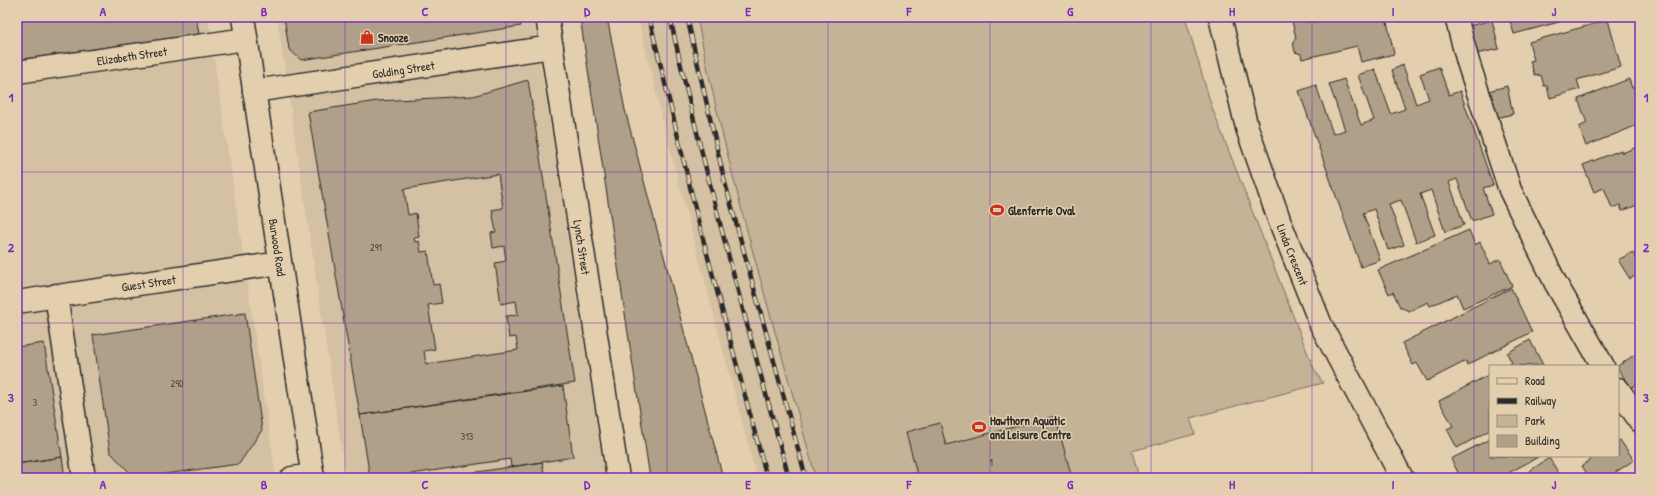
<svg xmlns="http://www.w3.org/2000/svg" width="1657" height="495" font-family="'Patrick Hand',sans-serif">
  <rect width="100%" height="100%" fill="#e3cead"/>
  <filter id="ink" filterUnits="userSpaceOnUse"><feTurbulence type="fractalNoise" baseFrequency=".025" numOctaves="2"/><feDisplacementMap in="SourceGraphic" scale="8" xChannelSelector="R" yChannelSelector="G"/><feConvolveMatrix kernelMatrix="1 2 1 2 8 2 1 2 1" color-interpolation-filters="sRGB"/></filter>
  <g filter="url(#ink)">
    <!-- built -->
    <path fill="#d4c0a2" d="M17,17H208L276,478H17Z
      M277,17H533L605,478H346Z
      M638,17H697L707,67L744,217L816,478H757L666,134Z"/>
    <!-- green -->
    <path fill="#c5b398" stroke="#786f62" d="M697,17H1185L1212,108L1313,367L1323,383L1190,418L1195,434L1132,451L1139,478H816C774,325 727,173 697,17Z"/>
    <!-- building -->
    <path fill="#b0a089" stroke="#2b2b2b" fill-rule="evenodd" d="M17,17H196L199,34L17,60Z
      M284,17H519L521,26L301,60L289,49Z
      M580,17H607L625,110L723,478H650Z
      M1291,17H1386L1394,54L1361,62L1357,46L1302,59L1301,54L1295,52L1293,42L1296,38Z
      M1509,17H1557L1559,22L1514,34Z
      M1492,20L1499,49L1476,54L1469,26Z
      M1608,20L1621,67L1577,80L1580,89L1550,98L1547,86H1544L1541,75L1535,76L1530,61L1534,60L1529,42Z
      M1403,65L1416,104L1429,99L1420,74L1439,67L1449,95L1460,91L1493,185L1483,188L1492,214L1472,221L1457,179L1449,182L1464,225L1445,232L1431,190L1420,194L1435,235L1416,242L1401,200L1389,204L1404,245L1388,250L1374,209L1363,213L1380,260L1361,267L1299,91L1316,85L1333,134L1345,130L1329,84L1344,79L1361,125L1374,120L1358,75L1375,69L1391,114L1405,109L1392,70Z
      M1629,79L1632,88L1640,86V124L1586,146L1579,127L1587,123L1578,99Z
      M528,80L575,383L360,415L308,112L377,101L473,96ZM498,174L503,208L492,210L496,232L491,233L493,248L504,246L506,261L495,263L501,304L516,301L518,315L506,316L509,338L516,337L518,350L426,364L424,351L435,349L428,305L442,303L439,284L433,285L428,251L421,252L419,241L415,242L414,238L419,237L416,213L408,215L404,189Z
      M1507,86L1513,114L1492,119L1485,92Z
      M1640,146V204L1622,211L1620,205L1612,208L1604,188L1594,192L1583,165L1621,150L1622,153Z
      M1469,230L1475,245L1480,242L1490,264L1500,259L1512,286L1463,308L1457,294L1430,306L1428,302L1409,311L1400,307L1393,292L1389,294L1378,270Z
      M1633,252L1640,264V273L1630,279L1618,260Z
      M1511,288L1532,332L1467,365L1466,361L1427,381L1417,363L1413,365L1402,343Z
      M245,313L262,430L239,464L135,478L110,452L93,335Z
      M1530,340L1543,365L1506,366L1512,363L1507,353Z
      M44,343L62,457L17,464V347Z
      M1640,351V381L1631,388L1618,369V366Z
      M1490,374V430L1457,448L1447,429L1453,426L1439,401Z
      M563,386L573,457L511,467L510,459L385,478H370L360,415Z
      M1055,416L1072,478H918L906,432L940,423L946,445Z
      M1490,439V456L1538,457L1499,478H1475L1473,474L1466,478H1461L1451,459Z
      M1620,440L1634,460L1607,478H1590L1582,466L1596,456H1618V441Z
      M62,457L65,478H17V464Z
      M1549,458L1562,478H1519Z
      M542,462L545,478H465V474Z"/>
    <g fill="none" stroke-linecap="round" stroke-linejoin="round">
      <defs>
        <g id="minor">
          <path id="s1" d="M547,17L618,478"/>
          <path id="s2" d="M1220,17L1247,128L1280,222L1321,325L1402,478"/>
          <path d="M1456,17L1468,62L1510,190L1555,282L1603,366"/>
          <path id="s3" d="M17,72L246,39"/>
          <path id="s4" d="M254,91L552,47"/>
          <path d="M56,295L84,478"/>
          <path id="s5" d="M17,302L280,263"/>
          <path d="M1618,389L1640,421"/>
          <path d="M292,478L313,475"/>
        </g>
        <g id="major">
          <path id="s6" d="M243,17L313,478"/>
        </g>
      </defs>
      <!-- minor casing -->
      <use href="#minor" stroke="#2b2b2b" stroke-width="25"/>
      <!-- major casing -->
      <use href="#major" stroke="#2b2b2b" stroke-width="25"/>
      <!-- minor -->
      <use href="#minor" stroke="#e3cead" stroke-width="22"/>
      <!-- major -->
      <use href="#major" stroke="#e3cead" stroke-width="22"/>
      <defs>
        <path id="rail" d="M649,17L698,220L767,478
          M670,17C704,172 747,325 789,478
          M687,17L724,179L806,478"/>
      </defs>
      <!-- rail casing -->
      <use href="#rail" stroke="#2b2b2b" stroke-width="4.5"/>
      <!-- rail -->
      <use href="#rail" stroke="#e3cead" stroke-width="3" stroke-dasharray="9" stroke-linecap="butt"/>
    </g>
  </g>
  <!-- grid -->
  <path fill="none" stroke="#7b2cbf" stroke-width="1" stroke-opacity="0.55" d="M183,17V478M345,17V478M506,17V478M667,17V478M828,17V478M990,17V478M1151,17V478M1312,17V478M1474,17V478M17,172H1640M17,323H1640"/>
  <!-- icons -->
  <defs>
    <symbol id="shop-bare" viewBox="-9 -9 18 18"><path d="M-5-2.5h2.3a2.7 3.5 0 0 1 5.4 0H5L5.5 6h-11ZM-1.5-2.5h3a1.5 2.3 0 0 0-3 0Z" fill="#c8321e" stroke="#e3cead" stroke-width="2.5" paint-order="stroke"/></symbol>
    <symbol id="stadium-bare" viewBox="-9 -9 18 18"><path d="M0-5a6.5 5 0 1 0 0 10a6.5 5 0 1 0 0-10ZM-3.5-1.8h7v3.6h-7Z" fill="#c8321e" stroke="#e3cead" stroke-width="2.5" paint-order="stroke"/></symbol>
  </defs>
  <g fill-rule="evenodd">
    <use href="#shop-bare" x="357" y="27" width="20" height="20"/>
    <use href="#stadium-bare" x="987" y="200" width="20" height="20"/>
    <use href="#stadium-bare" x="969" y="417" width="20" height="20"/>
  </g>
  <g text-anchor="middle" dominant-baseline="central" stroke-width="3" stroke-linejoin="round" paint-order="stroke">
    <!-- number labels -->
    <g font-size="10" fill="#4c4842">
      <text x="376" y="247">291</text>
      <text x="177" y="383">290</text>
      <text x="35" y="402">3</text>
      <text x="467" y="436">313</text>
      <text x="991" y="462">1</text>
    </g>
    <!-- poi labels -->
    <g font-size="12" font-weight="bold" fill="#2b2b2b" stroke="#e3cead" text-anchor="start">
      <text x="378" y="37">Snooze</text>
      <text x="1008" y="210">Glenferrie Oval</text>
      <text x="990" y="420">Hawthorn Aquatic<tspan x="990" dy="14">and Leisure Centre</tspan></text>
    </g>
    <!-- street labels -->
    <g font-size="12" fill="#2b2b2b" stroke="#e3cead">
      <text stroke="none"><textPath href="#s3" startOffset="116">Elizabeth Street</textPath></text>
      <text stroke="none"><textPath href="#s4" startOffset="151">Golding Street</textPath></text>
      <text stroke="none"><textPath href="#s6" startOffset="233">Burwood Road</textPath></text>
      <text stroke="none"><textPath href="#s1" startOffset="233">Lynch Street</textPath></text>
      <text stroke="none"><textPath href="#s2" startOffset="249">Linda Crescent</textPath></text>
      <text stroke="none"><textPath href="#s5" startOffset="133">Guest Street</textPath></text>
    </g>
  </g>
  <!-- margin -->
  <rect width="1657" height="495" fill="none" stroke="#e3cead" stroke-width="44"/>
  <!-- legend -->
  <rect x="1489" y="365" width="130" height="92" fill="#e3cead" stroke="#998d79"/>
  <rect x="1497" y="378" width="20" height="6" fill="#e3cead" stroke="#998d79"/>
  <text x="1525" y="385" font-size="12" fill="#2b2b2b">Road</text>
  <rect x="1497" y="398" width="20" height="6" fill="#2b2b2b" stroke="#998d79"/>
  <text x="1525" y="405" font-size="12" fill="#2b2b2b">Railway</text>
  <rect x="1497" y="415" width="20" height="12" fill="#c5b398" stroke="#998d79"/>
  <text x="1525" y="425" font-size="12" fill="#2b2b2b">Park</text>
  <rect x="1497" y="435" width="20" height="12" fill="#b0a089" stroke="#998d79"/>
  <text x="1525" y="445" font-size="12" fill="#2b2b2b">Building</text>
  <rect x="22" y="22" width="1613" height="451" fill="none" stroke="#7b2cbf" stroke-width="1.5"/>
  <g font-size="13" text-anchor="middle" font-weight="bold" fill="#7b2cbf">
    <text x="103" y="16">A</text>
    <text x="264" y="16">B</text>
    <text x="425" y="16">C</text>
    <text x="587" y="16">D</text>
    <text x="748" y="16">E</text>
    <text x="909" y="16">F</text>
    <text x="1070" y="16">G</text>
    <text x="1232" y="16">H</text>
    <text x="1393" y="16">I</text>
    <text x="1554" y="16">J</text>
    <text x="11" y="102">1</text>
    <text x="1646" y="102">1</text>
    <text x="11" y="252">2</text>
    <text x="1646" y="252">2</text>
    <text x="11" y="402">3</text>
    <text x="1646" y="402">3</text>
    <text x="103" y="489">A</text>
    <text x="264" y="489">B</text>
    <text x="425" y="489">C</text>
    <text x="587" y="489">D</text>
    <text x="748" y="489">E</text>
    <text x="909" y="489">F</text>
    <text x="1070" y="489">G</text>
    <text x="1232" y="489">H</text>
    <text x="1393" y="489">I</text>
    <text x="1554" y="489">J</text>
  </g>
</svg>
